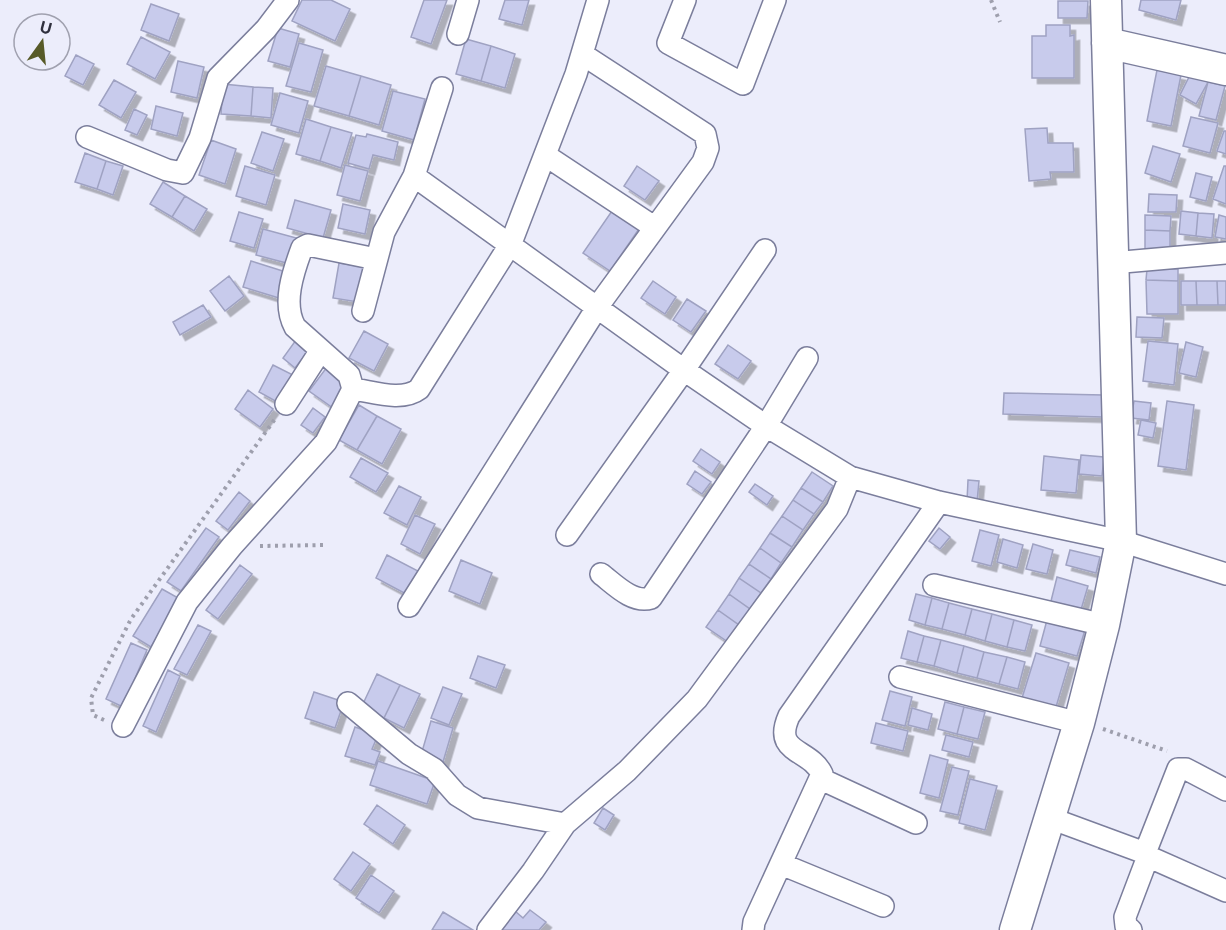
<svg xmlns="http://www.w3.org/2000/svg" width="1226" height="930" font-family="Inter,sans-serif">
  <defs>
    <filter id="shadow"><feDropShadow dx="5.5" dy="5.5" stdDeviation="0" flood-color="#0004"/></filter>
  </defs>
  <rect width="100%" height="100%" fill="#ecedfb"/>
  <!-- building -->
  <path fill="#c8cbec" stroke="#9fa2c2" stroke-width="1.5" filter="url(#shadow)" d="M302,0H331L350,9L335,41L292,21Z
    M424,0H447L431,44L411,37Z
    M505,0H529L522,25L499,19Z
    M1141,0H1181L1176,20L1139,10Z
    M1058,1H1088L1087,18H1058Z
    M151,4L179,14L169,41L141,30Z
    M1046,25H1070V36L1074,35V78H1032V36H1046Z
    M278,28L299,34L290,67L268,61Z
    M141,37L170,52L155,79L127,64Z
    M466,39L491,46L481,81L456,74Z
    M299,43L323,50L311,92L286,86Z
    M491,46L515,54L505,88L481,81Z
    M76,55L94,64L83,85L65,76Z
    M178,61L204,67L197,98L171,92Z
    M326,66L361,76L349,116L314,106Z
    M1157,70L1181,75L1171,126L1147,121Z
    M1191,73L1208,82L1196,104L1180,95Z
    M361,76L391,85L379,125L349,116Z
    M114,80L136,92L121,118L99,105Z
    M1208,82L1225,86L1216,120L1199,116Z
    M223,84L253,87L251,116L221,114Z
    M253,87L273,88L271,118L251,116Z
    M393,91L425,99L414,140L382,131Z
    M280,93L308,101L299,133L271,125Z
    M156,106L183,113L177,136L151,129Z
    M134,109L147,115L137,135L125,130Z
    M1191,117L1218,123L1210,153L1183,146Z
    M306,119L331,127L320,161L296,154Z
    M331,127L352,133L341,168L320,161Z
    M1047,128L1048,143H1073L1074,172H1050L1051,179L1029,181L1025,129Z
    M1224,131H1226V154L1217,151Z
    M262,132L284,139L273,171L251,163Z
    M367,134L398,142L394,160L373,155L369,169L348,163L356,135L366,137Z
    M211,140L236,149L225,184L199,175Z
    M1153,146L1180,154L1171,182L1145,173Z
    M85,153L106,161L97,189L75,182Z
    M106,161L123,166L113,195L97,189Z
    M345,165L368,171L360,201L337,195Z
    M245,166L275,175L266,205L236,196Z
    M637,166L659,181L645,200L624,186Z
    M1224,166H1226V204L1213,199Z
    M1196,173L1212,177L1206,201L1190,197Z
    M163,182L185,196L172,217L150,204Z
    M1149,194L1177,195L1176,212H1148Z
    M185,196L207,209L194,231L172,217Z
    M295,200L331,210L323,238L287,228Z
    M343,204L370,210L365,234L338,228Z
    M614,208L641,226L610,271L583,253Z
    M1181,211L1198,213L1196,236L1179,234Z
    M239,212L263,219L254,248L230,241Z
    M1198,213L1214,214L1212,238L1196,236Z
    M1145,215L1171,216L1170,231L1145,230Z
    M1219,215L1226,217V239L1215,237Z
    M263,229L300,239L294,265L256,255Z
    M1145,230L1170,231V249H1145Z
    M251,261L286,272L279,298L243,287Z
    M339,263L364,267L358,302L333,298Z
    M1147,269H1178V281L1146,280Z
    M229,276L244,296L225,311L210,291Z
    M1146,280L1178,281V314H1147Z
    M653,281L676,297L665,314L641,298Z
    M1181,281H1196L1197,305H1181Z
    M1196,281H1217L1218,305H1197Z
    M1217,281H1226V305H1218Z
    M687,299L706,311L691,332L673,320Z
    M203,305L211,317L180,335L173,322Z
    M1137,317L1164,318L1162,338L1136,337Z
    M364,331L388,344L374,371L349,358Z
    M296,340L309,350L295,368L283,358Z
    M1148,341L1178,344L1174,385L1143,381Z
    M1186,342L1203,347L1196,377L1179,373Z
    M728,345L751,361L738,379L715,364Z
    M273,365L293,375L279,403L259,392Z
    M327,367L350,384L333,408L309,391Z
    M248,390L273,409L260,427L235,409Z
    M1004,393L1103,395L1102,417L1003,414Z
    M1134,401L1151,403L1149,420L1131,418Z
    M1167,401L1194,405L1186,470L1158,466Z
    M359,405L377,416L357,450L339,440Z
    M313,408L325,417L313,433L301,425Z
    M377,416L401,429L382,464L357,450Z
    M1141,420L1156,423L1153,438L1138,435Z
    M701,449L720,462L712,474L693,461Z
    M1081,455L1104,457L1102,476L1079,474Z
    M1044,456L1079,460L1076,493L1041,490Z
    M361,458L388,473L376,492L350,477Z
    M695,471L711,482L702,494L687,484Z
    M812,472L833,486L823,502L801,488Z
    M968,480L979,481L977,502L967,501Z
    M755,484L773,496L767,505L749,492Z
    M399,486L421,497L407,525L384,513Z
    M801,488L823,502L814,514L793,500Z
    M239,492L250,501L228,530L216,521Z
    M793,500L814,514L803,530L782,516Z
    M415,515L435,524L420,554L401,544Z
    M782,516L803,530L792,547L770,533Z
    M206,528L219,537L181,591L167,582Z
    M939,528L950,537L940,549L929,541Z
    M980,530L999,535L991,566L972,561Z
    M770,533L792,547L781,563L760,548Z
    M1003,539L1023,545L1017,568L997,562Z
    M1033,544L1053,550L1047,574L1026,569Z
    M760,548L781,563L771,579L749,564Z
    M1070,550L1100,557L1096,573L1066,565Z
    M387,555L418,571L406,594L376,578Z
    M461,560L492,573L480,604L449,591Z
    M749,564L771,579L761,593L739,578Z
    M240,565L252,574L218,619L206,610Z
    M1057,577L1088,586L1080,613L1050,605Z
    M739,578L761,593L750,609L729,594Z
    M162,589L180,599L151,647L133,636Z
    M729,594L750,609L739,625L718,610Z
    M916,594L932,598L925,625L909,620Z
    M932,598L949,603L942,629L925,625Z
    M949,603L972,609L965,635L942,629Z
    M972,609L992,614L985,641L965,635Z
    M718,610L739,625L728,642L706,627Z
    M992,614L1014,620L1007,647L985,641Z
    M1014,620L1032,625L1025,651L1007,647Z
    M1047,620L1085,630L1077,656L1040,646Z
    M198,625L211,631L187,675L174,669Z
    M908,631L924,636L917,662L901,658Z
    M924,636L941,640L934,666L917,662Z
    M941,640L964,646L957,673L934,666Z
    M131,643L147,650L123,707L106,699Z
    M964,646L984,652L977,678L957,673Z
    M984,652L1007,657L999,684L977,678Z
    M1036,653L1069,663L1056,707L1022,698Z
    M478,656L505,665L496,688L470,678Z
    M1007,657L1025,662L1018,689L999,684Z
    M168,670L180,676L156,732L143,726Z
    M377,674L400,685L384,718L361,708Z
    M400,685L420,694L404,728L384,718Z
    M443,687L462,694L449,725L431,718Z
    M890,691L912,697L905,726L882,720Z
    M314,692L344,702L335,728L305,718Z
    M945,702L964,707L957,734L938,729Z
    M964,707L985,712L978,739L957,734Z
    M912,708L932,714L928,730L908,725Z
    M431,721L453,728L443,762L421,755Z
    M876,723L908,731L903,751L871,743Z
    M355,727L378,735L372,749L380,752L375,765L345,756Z
    M946,735L973,742L969,757L942,750Z
    M930,755L948,760L939,798L920,793Z
    M378,761L435,781L427,804L370,785Z
    M952,767L969,771L958,815L940,811Z
    M970,779L997,786L985,830L959,823Z
    M377,805L405,825L393,844L364,824Z
    M603,808L614,815L605,830L594,823Z
    M353,852L370,864L351,891L334,879Z
    M371,875L394,891L379,913L356,898Z
    M530,910L546,922L539,930H499L515,911L523,918Z
    M443,912L473,930H432Z"/>
  <g fill="none" stroke-linecap="round" stroke-linejoin="round">
    <defs>
      <path id="street" d="M685,0L668,43L743,84L775,0
        M458,34L468,0
        M87,137L167,170L183,173L200,138L218,78L266,29L288,0
        M545,155L654,227
        M414,176L684,370L766,426L850,477L939,502L1121,541L1226,574
        M1112,263L1226,253
        M363,311L384,232L414,176L442,88
        M353,389C374,392 402,402 419,389L511,243L576,74L598,0
        M286,404L321,350
        M567,535L684,370L765,250
        M601,574C614,584 633,604 651,598L766,426L807,358
        M934,585L1104,625
        M409,606L598,306L703,162L708,148L705,134L582,54
        M900,677L1079,723
        M348,703L409,754L434,769L457,795L478,808L565,824
        M123,726L187,602L232,546L326,442L353,389L349,375L295,327C282,304 293,272 302,248L308,245L376,259
        M821,779L916,823
        M1050,818L1145,853L1147,859L1125,917L1126,926L1131,930
        M1145,853L1178,769H1186L1226,790
        M1147,856L1226,891
        M781,864L883,906
        M488,930L533,871L565,824L627,771L697,699L837,509L850,477
        M753,930L754,922L822,774C810,748 772,754 789,716L939,502"/>
      <path id="secondary" d="M1107,43L1226,70
        M1015,930L1079,723L1104,625L1121,541L1106,0"/>
    </defs>
    <!-- street casing -->
    <use href="#street" stroke="#7b7e9c" stroke-width="24"/>
    <!-- secondary casing -->
    <use href="#secondary" stroke="#7b7e9c" stroke-width="33"/>
    <!-- path -->
    <path stroke="#9e9fad" stroke-width="4" stroke-dasharray="3 4.5" stroke-linecap="butt" d="M991,0L1000,22
      M260,546L326,545
      M104,720L93,715L91,698L131,619L275,419
      M1103,729L1167,751"/>
    <!-- street -->
    <use href="#street" stroke="#fff" stroke-width="21"/>
    <!-- secondary -->
    <use href="#secondary" stroke="#fff" stroke-width="30"/>
  </g>
  <!-- north arrow -->
  <g transform="translate(42 42) rotate(15)"><circle r="28" fill="#ecedfb" stroke="#a0a1af" stroke-width="1.5"/>
  <path d="M0-4.5L10 22L0 15L-10 22Z" fill="#575a28"/>
  <text y="-9" font-size="16" font-weight="bold" text-anchor="middle" fill="#2f303d">U</text>
  </g>
</svg>
